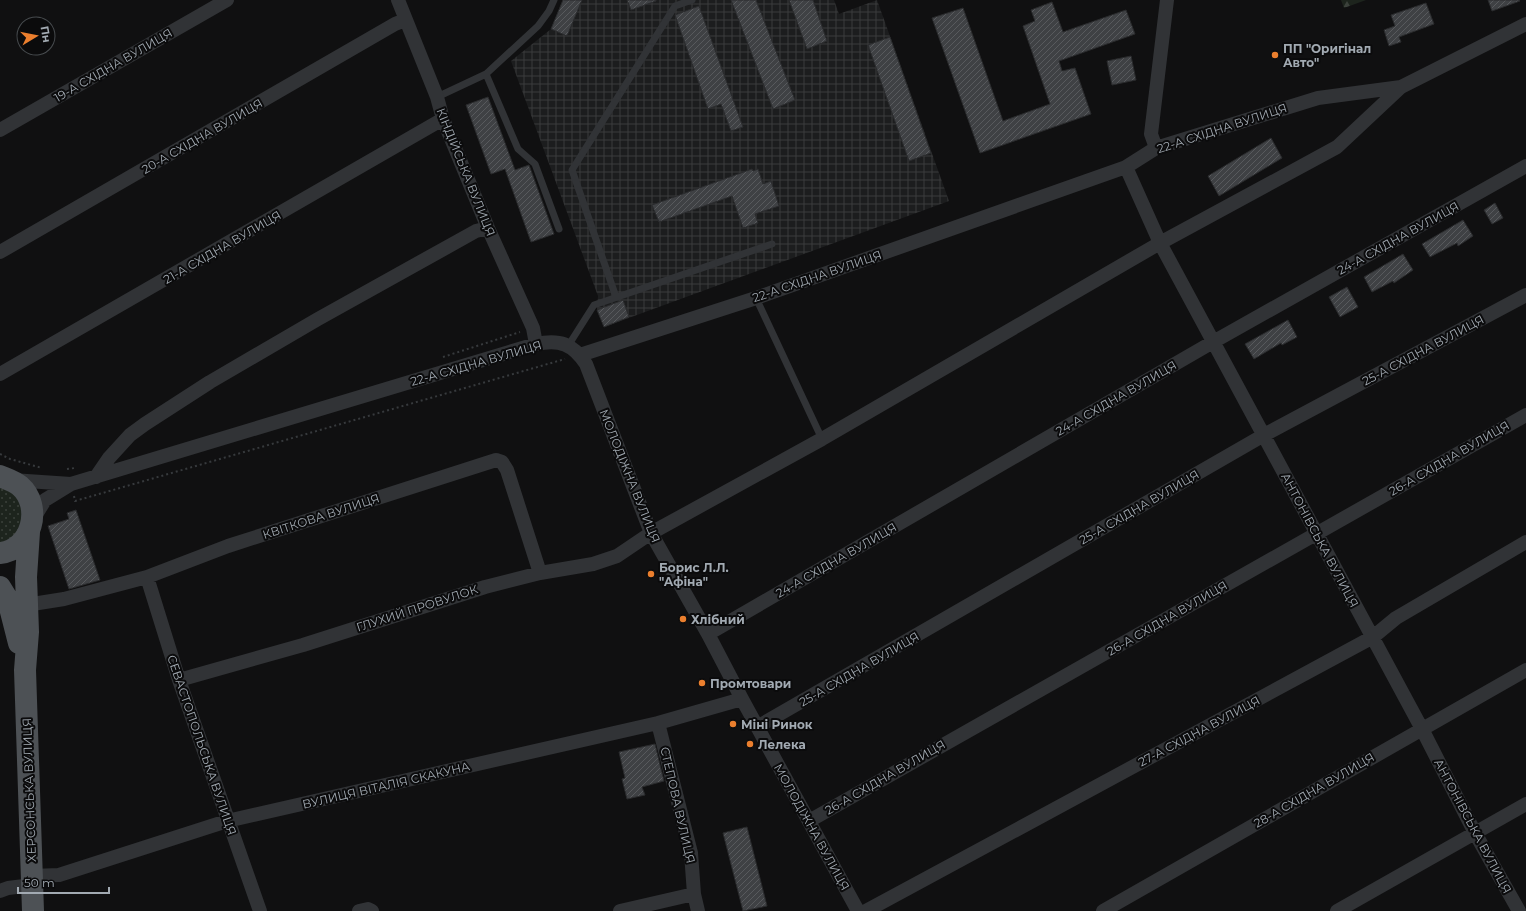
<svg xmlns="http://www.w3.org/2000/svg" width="1526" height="911" font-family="Montserrat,sans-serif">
  <defs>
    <pattern id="industrial-grid" width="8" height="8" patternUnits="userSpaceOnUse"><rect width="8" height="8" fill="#1c1d1e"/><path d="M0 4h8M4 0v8" fill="none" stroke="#3a3b3c"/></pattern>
    <pattern id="grass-dots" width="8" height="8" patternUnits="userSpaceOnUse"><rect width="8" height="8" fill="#1d241d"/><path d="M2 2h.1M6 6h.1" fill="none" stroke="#3b413b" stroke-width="1.8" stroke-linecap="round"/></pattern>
    <pattern id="forest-firs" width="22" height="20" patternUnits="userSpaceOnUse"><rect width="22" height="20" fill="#1d241d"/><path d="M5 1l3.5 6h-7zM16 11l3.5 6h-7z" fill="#3b413b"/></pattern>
    <pattern id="building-hatch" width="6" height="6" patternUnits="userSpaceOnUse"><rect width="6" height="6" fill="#3f4144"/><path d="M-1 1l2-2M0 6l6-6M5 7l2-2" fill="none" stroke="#585a5d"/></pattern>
  </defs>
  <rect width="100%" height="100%" fill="#101011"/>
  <!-- industrial -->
  <path fill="url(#industrial-grid)" d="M563,0H834L839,14L877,0L949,201L604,327L597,310L598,296L511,61L551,29Z"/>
  <!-- grass -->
  <path fill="url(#grass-dots)" d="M0,482L25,504L19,534L0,545Z"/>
  <!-- forest -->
  <path fill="url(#forest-firs)" d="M1341,0H1366L1344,8Z"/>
  <!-- building -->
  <path fill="url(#building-hatch)" stroke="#2a2b2d" d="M563,0H582L567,36L551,29Z
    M627,0H656V1L631,10Z
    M731,0H756L795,100L773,109Z
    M789,0H813L827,41L807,49Z
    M1488,0H1519L1520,1L1492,11Z
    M1052,2L1063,32L1126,10L1135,34L1059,61L1062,71L1075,68L1091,114L980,153L932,18L963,8L1003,121L1050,104L1023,26L1035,21L1031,10Z
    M1426,3L1434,24L1399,37L1401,42L1389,46L1384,30L1395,26L1391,15Z
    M699,6L743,127L731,131L721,104L708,109L675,15Z
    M890,37L931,153L909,161L868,45Z
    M1131,56L1136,80L1112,85L1107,61Z
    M488,97L515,170L529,165L554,234L531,242L505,169L491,174L466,105Z
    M1271,138L1282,158L1219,196L1208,176Z
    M752,169L753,171L758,169L763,184L771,181L779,206L755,214L758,223L743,228L732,196L659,222L652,205Z
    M1495,203L1503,218L1492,224L1484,210Z
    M1463,220L1473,236L1458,246L1457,243L1430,257L1422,244Z
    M1403,254L1413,270L1394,283L1393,281L1372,292L1364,277Z
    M1347,287L1358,307L1340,317L1329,297Z
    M623,300L629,317L604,327L597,310Z
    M1288,320L1297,337L1282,345L1281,343L1254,359L1245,344Z
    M76,510L100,580L69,589L48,526L69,519L67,513Z
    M655,744L664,781L642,787L645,795L627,799L622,779L625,778L619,752Z
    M747,827L767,906L743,911L723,833Z"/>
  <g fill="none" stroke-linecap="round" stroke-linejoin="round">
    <!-- path -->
    <path stroke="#373a3d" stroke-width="2" stroke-dasharray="2 3" stroke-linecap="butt" d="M443,357L520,332
      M0,454L10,459L42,468
      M67,469L75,468
      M74,496L75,501L565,359"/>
    <!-- service -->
    <path stroke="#313336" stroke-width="7" d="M486,74L518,149L535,164L559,229
      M437,97L486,74L538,26L549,11L554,0
      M616,297L572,170L675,6L692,0
      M756,298L822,439
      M568,346L594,305L772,244"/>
    <!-- minor -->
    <path stroke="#313336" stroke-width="14" d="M398,0L437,97L443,119L488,228L533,328L536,344
      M0,130L227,0
      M1156,148L1151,134L1167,0
      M1126,167L1160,243L1422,729L1475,833L1519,911
      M0,252L395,24L405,20
      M580,355L756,298L1126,167L1156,148L1318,98L1401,87L1526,24
      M0,374L443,119
      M96,477L109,458L130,435L145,424L210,382L318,319L476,231L488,228
      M12,480L71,484
      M32,521L45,500L71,484L536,344C560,339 573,344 586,364L651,533L708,634L742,699L858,911
      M147,577L179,680L260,911
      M26,605L64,599L147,577L228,546L496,460L502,462L507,470L540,573
      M708,634L1213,342L1526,166
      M179,680L303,645L485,587L540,573L593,564L617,556L651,533L822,439L1160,243L1337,147L1401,87
      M658,723L691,853L694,894L698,911
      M757,727L1264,435L1526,295
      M809,821L1526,415
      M32,876L59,875L227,821L658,723L742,699
      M0,891L8,888L32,885
      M359,911L368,909L372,911
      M620,911L694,894
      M866,911L1373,637L1396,618L1526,542
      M1103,911L1526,670
      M1337,911L1526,804"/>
    <!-- primary -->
    <path stroke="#4d5155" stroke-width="22" d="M0,476C7,479 14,481 20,486C43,506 32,550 0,553
      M29,532L26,577L28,632L25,670L33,911
      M0,587L8,600L19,643"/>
  </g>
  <!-- markers -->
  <g fill="#eb7f2e" stroke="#0b0b0c" stroke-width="1.5">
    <circle cx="1275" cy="55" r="4"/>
    <circle cx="651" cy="574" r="4"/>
    <circle cx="683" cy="619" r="4"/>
    <circle cx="702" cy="683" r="4"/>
    <circle cx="733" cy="724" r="4"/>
    <circle cx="750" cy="744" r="4"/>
  </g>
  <g text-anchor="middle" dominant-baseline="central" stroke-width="4" stroke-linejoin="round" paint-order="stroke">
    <!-- poi labels -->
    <g font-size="12" font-weight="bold" fill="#a2aab2" stroke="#0b0b0c" text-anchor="start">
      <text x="1283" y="48">ПП "Оригінал<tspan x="1283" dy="14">Авто"</tspan></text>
      <text x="659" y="567">Борис Л.Л.<tspan x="659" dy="14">"Афіна"</tspan></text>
      <text x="691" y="619">Хлібний</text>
      <text x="710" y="683">Промтовари</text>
      <text x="741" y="724">Міні Ринок</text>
      <text x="758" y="744">Лелека</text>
    </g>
    <!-- street labels -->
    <g font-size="12" fill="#a2aab2" stroke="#0b0b0c">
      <text transform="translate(113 65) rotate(-30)">19-А СХІДНА ВУЛИЦЯ</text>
      <text transform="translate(1222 128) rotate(-18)">22-А СХІДНА ВУЛИЦЯ</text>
      <text transform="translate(202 136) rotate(-30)">20-А СХІДНА ВУЛИЦЯ</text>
      <text transform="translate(466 172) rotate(68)">КІНДІЙСЬКА ВУЛИЦЯ</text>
      <text transform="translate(1398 238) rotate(-29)">24-А СХІДНА ВУЛИЦЯ</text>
      <text transform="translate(222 247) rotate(-30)">21-А СХІДНА ВУЛИЦЯ</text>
      <text transform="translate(817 276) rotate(-19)">22-А СХІДНА ВУЛИЦЯ</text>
      <text transform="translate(1423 350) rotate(-28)">25-А СХІДНА ВУЛИЦЯ</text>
      <text transform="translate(476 363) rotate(-16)">22-А СХІДНА ВУЛИЦЯ</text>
      <text transform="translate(1116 398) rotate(-30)">24-А СХІДНА ВУЛИЦЯ</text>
      <text transform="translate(1449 458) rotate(-30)">26-А СХІДНА ВУЛИЦЯ</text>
      <text transform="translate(630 476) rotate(68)">МОЛОДІЖНА ВУЛИЦЯ</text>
      <text transform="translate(1139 507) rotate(-30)">25-А СХІДНА ВУЛИЦЯ</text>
      <text transform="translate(321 516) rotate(-18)">КВІТКОВА ВУЛИЦЯ</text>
      <text transform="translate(1320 540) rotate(62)">АНТОНІВСЬКА ВУЛИЦЯ</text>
      <text transform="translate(836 560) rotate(-30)">24-А СХІДНА ВУЛИЦЯ</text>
      <text transform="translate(417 608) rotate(-18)">ГЛУХИЙ ПРОВУЛОК</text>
      <text transform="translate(1167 618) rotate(-30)">26-А СХІДНА ВУЛИЦЯ</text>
      <text transform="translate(859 669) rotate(-30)">25-А СХІДНА ВУЛИЦЯ</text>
      <text transform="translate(1199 731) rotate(-28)">27-А СХІДНА ВУЛИЦЯ</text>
      <text transform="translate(202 745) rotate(71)">СЕВАСТОПОЛЬСЬКА ВУЛИЦЯ</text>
      <text transform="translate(885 777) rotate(-30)">26-А СХІДНА ВУЛИЦЯ</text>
      <text transform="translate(386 785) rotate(-13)">ВУЛИЦЯ ВІТАЛІЯ СКАКУНА</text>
      <text transform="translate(29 790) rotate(-92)">ХЕРСОНСЬКА ВУЛИЦЯ</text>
      <text transform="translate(1314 790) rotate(-30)">28-А СХІДНА ВУЛИЦЯ</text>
      <text transform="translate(678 805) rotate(77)">СТЕПОВА ВУЛИЦЯ</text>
      <text transform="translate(1473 826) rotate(62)">АНТОНІВСЬКА ВУЛИЦЯ</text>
      <text transform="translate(812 827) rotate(61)">МОЛОДІЖНА ВУЛИЦЯ</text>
    </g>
  </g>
  <!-- north arrow -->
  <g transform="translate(36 36) rotate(80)"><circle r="19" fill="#0b0b0c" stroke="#474b4e"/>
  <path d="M0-3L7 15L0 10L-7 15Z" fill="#eb7f2e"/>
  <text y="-6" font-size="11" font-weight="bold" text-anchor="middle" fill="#a2aab2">Пн</text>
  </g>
  <!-- scale -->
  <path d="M18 887v6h91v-6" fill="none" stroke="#a2aab2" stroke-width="2"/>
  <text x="24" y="887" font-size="12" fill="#a2aab2" stroke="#0b0b0c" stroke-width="3" paint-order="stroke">50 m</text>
</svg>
